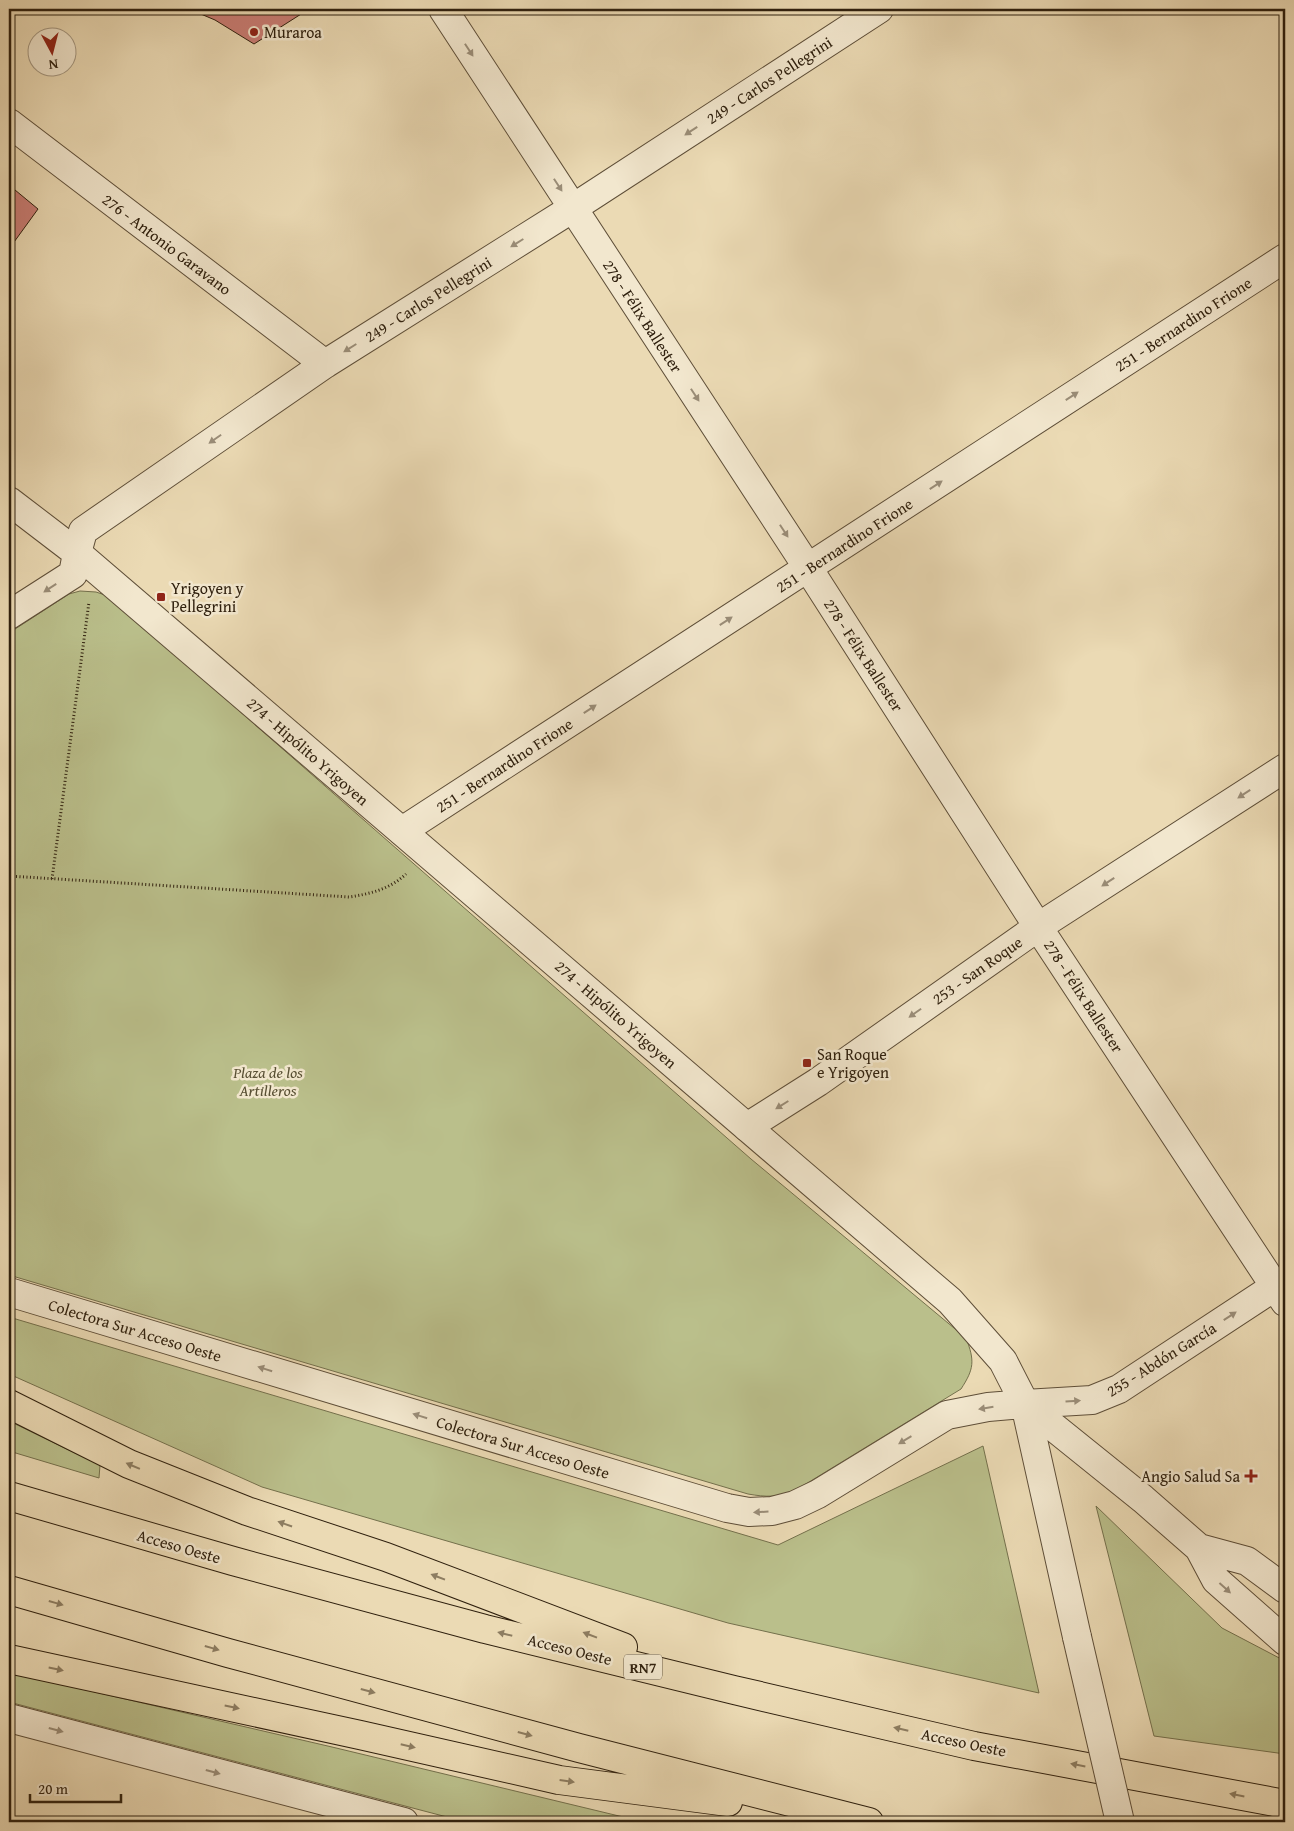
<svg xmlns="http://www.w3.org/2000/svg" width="1294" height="1831" font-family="'Gentium Book Plus',serif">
  <rect width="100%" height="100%" fill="#ebdab4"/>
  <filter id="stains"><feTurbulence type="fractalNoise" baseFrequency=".004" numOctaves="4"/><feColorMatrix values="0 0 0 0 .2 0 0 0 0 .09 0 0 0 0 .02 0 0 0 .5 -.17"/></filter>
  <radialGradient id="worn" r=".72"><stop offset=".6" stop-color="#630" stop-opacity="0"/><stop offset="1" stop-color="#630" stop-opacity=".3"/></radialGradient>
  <!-- green -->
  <path fill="#babf8b" stroke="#74704c" d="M80,591L96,592L108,596L751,1159L966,1338C975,1361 974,1369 961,1389L796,1490C779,1498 765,1497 748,1494L9,1275V633L69,594Z
    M9,1317L778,1545L983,1446L1039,1693L728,1623L262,1487L9,1374Z
    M9,1421L100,1465L99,1478L9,1451Z
    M1096,1506L1222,1628L1285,1661V1754L1154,1736Z
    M9,1672L332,1747L644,1822H466L9,1702Z"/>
  <!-- building -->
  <path fill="#ca7d75" stroke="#2f200e" d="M189,9H309L254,44L215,20Z
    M9,185L38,209L9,249Z"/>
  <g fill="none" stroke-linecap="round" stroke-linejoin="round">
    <defs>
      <path id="minor" d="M443,9L808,568L1038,927L1285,1302
        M9,123L325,364
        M77,553L83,531L325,364L573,208L879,9
        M402,831L1285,258
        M747,1127L818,1082L1038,927L1285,768
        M1025,1404L1092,1400L1119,1389L1285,1280"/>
      <path id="tertiary" d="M9,501L77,553L950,1301L1003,1361L1025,1404L1143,1499L1199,1548L1216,1580L1285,1641
        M9,615L73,574L77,553
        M9,1292L727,1508L749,1512L772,1511L795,1505L818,1494L947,1415L988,1407L1025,1404
        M1025,1404L1077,1637
        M1199,1548L1247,1561L1285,1589
        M9,1718L404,1822"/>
      <path id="motorway" d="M9,1404L129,1464L247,1511L386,1557L623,1647
        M9,1496L233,1561L485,1629L734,1690L974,1746L1285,1804
        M9,1590L228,1653L579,1748L869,1822
        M9,1659L360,1735L559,1780L728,1802"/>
    </defs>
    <!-- minor casing -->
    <use href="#minor" stroke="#5e4e38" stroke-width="30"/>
    <!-- tertiary casing -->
    <use href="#tertiary" stroke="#5e4e38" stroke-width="30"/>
    <!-- motorway casing -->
    <use href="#motorway" stroke="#2f200e" stroke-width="30"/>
    <!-- path -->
    <path stroke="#2f200e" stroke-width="3" stroke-dasharray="1 2.5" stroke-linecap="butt" d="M9,876L349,897C370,894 390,889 406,874
      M52,879L89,602"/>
    <!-- minor -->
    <use href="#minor" stroke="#f2e7ce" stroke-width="28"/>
    <!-- tertiary -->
    <use href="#tertiary" stroke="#f2e7ce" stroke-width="28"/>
    <!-- motorway -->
    <use href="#motorway" stroke="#ebdab4" stroke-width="28"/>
    <defs>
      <path id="tertiary-bridge" d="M1077,1637L1120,1822"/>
    </defs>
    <!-- tertiary-bridge casing -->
    <use href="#tertiary-bridge" stroke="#5e4e38" stroke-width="30" stroke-linecap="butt"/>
    <!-- tertiary-bridge -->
    <use href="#tertiary-bridge" stroke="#f2e7ce" stroke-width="28"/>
  </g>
  <!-- one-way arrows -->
  <defs><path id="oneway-solid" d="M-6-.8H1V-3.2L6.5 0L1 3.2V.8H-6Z" transform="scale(1.25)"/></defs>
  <g fill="#9a8d78">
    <use href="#oneway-solid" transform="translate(469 50) rotate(57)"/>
    <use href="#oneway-solid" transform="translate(691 131) rotate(147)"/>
    <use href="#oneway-solid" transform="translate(558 185) rotate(57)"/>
    <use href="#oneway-solid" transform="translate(517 243) rotate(148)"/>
    <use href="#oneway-solid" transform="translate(350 348) rotate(148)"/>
    <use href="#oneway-solid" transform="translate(695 395) rotate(57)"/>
    <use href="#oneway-solid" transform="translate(1072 396) rotate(-33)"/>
    <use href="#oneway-solid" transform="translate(215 439) rotate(145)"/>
    <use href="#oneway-solid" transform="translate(936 485) rotate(-33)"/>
    <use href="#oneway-solid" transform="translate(784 531) rotate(57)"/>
    <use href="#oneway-solid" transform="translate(50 588) rotate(147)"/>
    <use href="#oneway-solid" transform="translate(726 621) rotate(-33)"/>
    <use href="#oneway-solid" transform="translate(590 709) rotate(-33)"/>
    <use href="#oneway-solid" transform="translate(1244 794) rotate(147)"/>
    <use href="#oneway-solid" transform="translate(1108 882) rotate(147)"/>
    <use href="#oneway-solid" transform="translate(915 1013) rotate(145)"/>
    <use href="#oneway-solid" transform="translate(782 1105) rotate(148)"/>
    <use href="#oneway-solid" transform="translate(1230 1316) rotate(-33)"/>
    <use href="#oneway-solid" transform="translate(265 1369) rotate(-163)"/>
    <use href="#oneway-solid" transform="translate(1073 1401) rotate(-4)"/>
    <use href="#oneway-solid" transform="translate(986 1408) rotate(171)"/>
    <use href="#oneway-solid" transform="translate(420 1416) rotate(-163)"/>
    <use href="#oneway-solid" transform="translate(905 1440) rotate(149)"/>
    <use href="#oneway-solid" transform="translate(761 1512) rotate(177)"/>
    <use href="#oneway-solid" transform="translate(1225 1588) rotate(42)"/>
    <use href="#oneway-solid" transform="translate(56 1730) rotate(15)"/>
    <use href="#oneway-solid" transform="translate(213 1772) rotate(15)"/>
  </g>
  <g fill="#8d7d61">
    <use href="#oneway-solid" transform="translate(133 1466) rotate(-157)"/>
    <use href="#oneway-solid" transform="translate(285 1524) rotate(-161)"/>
    <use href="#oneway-solid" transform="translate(438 1577) rotate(-159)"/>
    <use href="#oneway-solid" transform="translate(56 1603) rotate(16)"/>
    <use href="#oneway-solid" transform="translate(505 1634) rotate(-166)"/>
    <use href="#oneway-solid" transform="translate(590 1635) rotate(-159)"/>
    <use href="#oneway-solid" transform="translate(212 1648) rotate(16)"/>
    <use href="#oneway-solid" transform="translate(56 1669) rotate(12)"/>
    <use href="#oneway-solid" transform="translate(368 1691) rotate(15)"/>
    <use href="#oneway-solid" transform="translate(232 1707) rotate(12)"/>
    <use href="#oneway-solid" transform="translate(901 1729) rotate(-167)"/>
    <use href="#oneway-solid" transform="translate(525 1734) rotate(15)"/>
    <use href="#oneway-solid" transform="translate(408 1746) rotate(13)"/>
    <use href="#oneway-solid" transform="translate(1078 1765) rotate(-169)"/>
    <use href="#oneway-solid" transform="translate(567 1781) rotate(8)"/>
    <use href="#oneway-solid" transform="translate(1237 1795) rotate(-169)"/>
  </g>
  <!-- markers -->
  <g fill="#8f2418" stroke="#f2e7ce" stroke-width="2">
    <circle cx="254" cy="32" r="5"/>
    <rect x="156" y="592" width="10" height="10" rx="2.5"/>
    <rect x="802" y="1058" width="10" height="10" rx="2.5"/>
    <path d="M1248.5 1468.5h5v5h5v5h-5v5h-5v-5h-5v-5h5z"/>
  </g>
  <g text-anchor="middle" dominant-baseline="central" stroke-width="5" stroke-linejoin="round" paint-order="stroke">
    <!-- shield labels -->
    <rect fill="#f2e7ce" stroke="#6a5c48" stroke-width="1" x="624" y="1654.5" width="38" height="25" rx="4"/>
    <g font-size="15" font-weight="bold" fill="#2f200e">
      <text x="643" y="1667">RN7</text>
    </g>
    <!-- poi labels -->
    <g font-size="16" fill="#2f200e" stroke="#f2e7ce" text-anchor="start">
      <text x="264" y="32">Muraroa</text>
      <text x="171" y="588">Yrigoyen y<tspan x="171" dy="18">Pellegrini</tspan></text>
      <text x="817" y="1054">San Roque<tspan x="817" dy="18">e Yrigoyen</tspan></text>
      <text x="1240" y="1476" text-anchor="end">Angio Salud Sa</text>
    </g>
    <!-- street labels -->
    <g font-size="16" fill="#2f200e" stroke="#f2e7ce">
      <text transform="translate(769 80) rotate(-33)">249 - Carlos Pellegrini</text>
      <text transform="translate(167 244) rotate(37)">276 - Antonio Garavano</text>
      <text transform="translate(428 299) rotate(-32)">249 - Carlos Pellegrini</text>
      <text transform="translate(643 316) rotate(57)">278 - Félix Ballester</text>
      <text transform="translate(1183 324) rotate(-33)">251 - Bernardino Frione</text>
      <text transform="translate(844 545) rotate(-33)">251 - Bernardino Frione</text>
      <text transform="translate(864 655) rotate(57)">278 - Félix Ballester</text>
      <text transform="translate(308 751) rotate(41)">274 - Hipólito Yrigoyen</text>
      <text transform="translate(504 765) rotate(-33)">251 - Bernardino Frione</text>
      <text transform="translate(977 970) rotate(-35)">253 - San Roque</text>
      <text transform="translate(1084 996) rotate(57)">278 - Félix Ballester</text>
      <text transform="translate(616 1014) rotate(41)">274 - Hipólito Yrigoyen</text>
      <text transform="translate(135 1330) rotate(17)">Colectora Sur Acceso Oeste</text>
      <text transform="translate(1161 1359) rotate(-32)">255 - Abdón García</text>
      <text transform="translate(523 1447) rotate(17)">Colectora Sur Acceso Oeste</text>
      <text transform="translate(179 1546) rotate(16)">Acceso Oeste</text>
      <text transform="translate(570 1649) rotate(14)">Acceso Oeste</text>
      <text transform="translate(964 1742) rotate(12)">Acceso Oeste</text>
    </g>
    <!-- park labels -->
    <g font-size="16" font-style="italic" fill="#595034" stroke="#f2e7ce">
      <text x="268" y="1072">Plaza de los<tspan x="268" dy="18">Artilleros</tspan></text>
    </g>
  </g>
  <!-- margin -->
  <rect width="1294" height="1831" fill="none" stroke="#ebdab4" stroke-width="30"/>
  <rect x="10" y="10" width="1274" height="1811" fill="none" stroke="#2f200e" stroke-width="2.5"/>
  <rect x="15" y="15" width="1264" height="1801" fill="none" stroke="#2f200e"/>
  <!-- north arrow -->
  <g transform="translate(52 52) rotate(173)"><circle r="24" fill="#f2e7ce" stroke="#a49781"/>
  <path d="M0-4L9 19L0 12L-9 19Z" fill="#8f2418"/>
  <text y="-8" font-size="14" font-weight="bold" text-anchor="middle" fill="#2f200e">N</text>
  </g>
  <!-- scale -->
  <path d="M30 1794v8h91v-8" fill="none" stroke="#2f200e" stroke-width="2.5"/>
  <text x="38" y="1794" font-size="15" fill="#2f200e" stroke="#f2e7ce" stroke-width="4" paint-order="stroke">20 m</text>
  <rect width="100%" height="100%" filter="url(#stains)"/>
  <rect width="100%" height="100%" fill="url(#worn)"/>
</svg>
